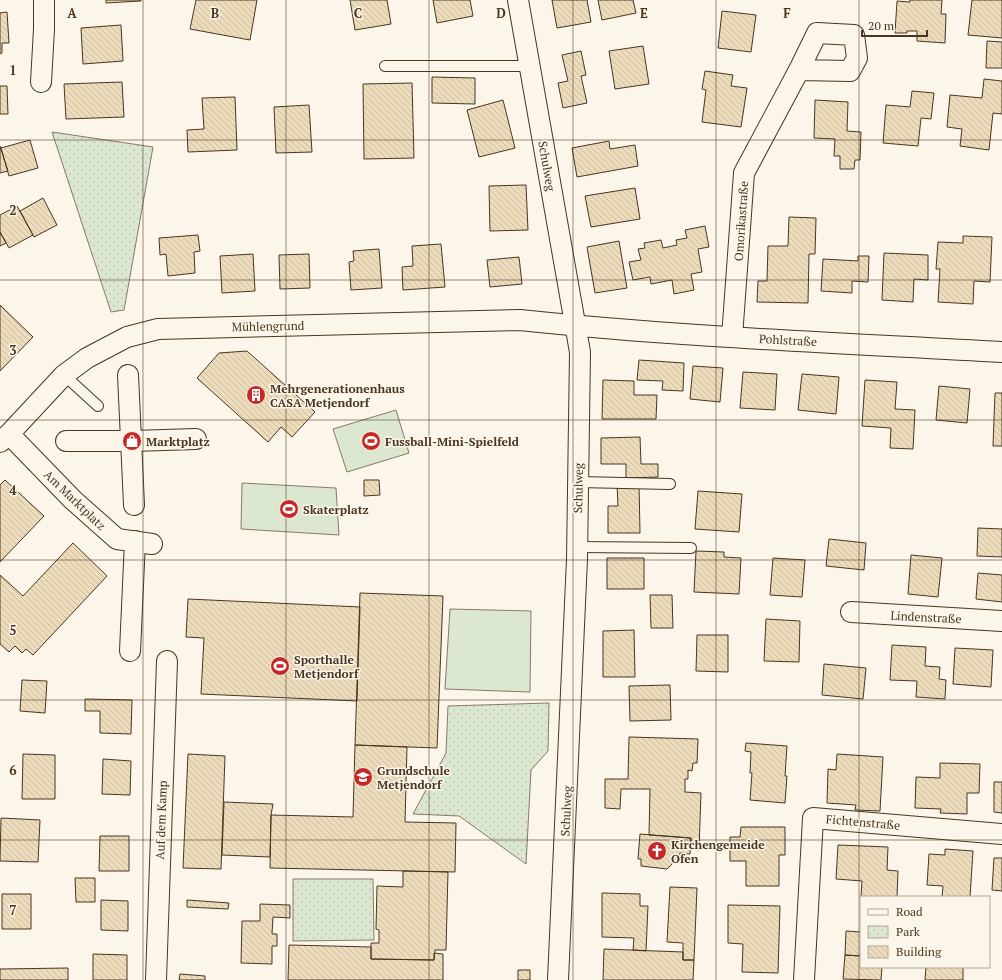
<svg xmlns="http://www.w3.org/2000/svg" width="1002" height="980" font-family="'PT Serif',serif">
  <defs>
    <pattern id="park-dots" width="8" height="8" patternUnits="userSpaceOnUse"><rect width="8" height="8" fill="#dce7d0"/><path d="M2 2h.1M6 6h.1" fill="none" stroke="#bec7b2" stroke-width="1.8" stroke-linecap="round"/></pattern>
    <pattern id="building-back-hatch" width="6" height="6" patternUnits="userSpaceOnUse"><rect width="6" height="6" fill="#ecdcbc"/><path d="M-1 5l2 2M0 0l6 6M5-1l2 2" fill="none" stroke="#ccbda1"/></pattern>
  </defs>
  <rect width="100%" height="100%" fill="#fbf6e9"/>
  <!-- green -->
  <path fill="#dce7d0" stroke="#887966" d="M396,410L409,453L347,472L333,429Z
    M242,483L336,488L339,535L241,529Z
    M450,609L531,611L530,692L445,689Z"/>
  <!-- park -->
  <path fill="url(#park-dots)" stroke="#887966" d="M52,132L153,147L124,310L111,312Z
    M549,703L548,751L531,770L526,864L459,816L413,814L446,753L448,706Z
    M293,879H373L374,940L293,941Z"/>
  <!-- building -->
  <path fill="url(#building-back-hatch)" stroke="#4a3520" d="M106,0H141V1L106,3Z
    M196,0H257L250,40L190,29Z
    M350,0H387L391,24L355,30Z
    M433,0H470L473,16L437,23Z
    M552,0H587L591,22L557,28Z
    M598,0H633L636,13L602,20Z
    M910,0H942L941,14H946L945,43L917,41V31H907V33H895L897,1L910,2Z
    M972,0H1002V38L968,35Z
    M722,11L756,15L751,52L718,48Z
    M7,12L9,43H2V53L0,54V13Z
    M121,25L123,61L83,64L81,28Z
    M987,41L1002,42V68H986Z
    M643,46L649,84L615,89L609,51Z
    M581,51L586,75L581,76L587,103L563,108L558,83L568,81L562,55Z
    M705,71L733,75L731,86L747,88L741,127L702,122L706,90L702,89Z
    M432,77L475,78V104L432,103Z
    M984,79L1002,81V114L993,113L989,150L960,146L962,129L947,127L950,95L982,98Z
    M122,82L124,117L66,119L64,84Z
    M412,83L414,158L364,159L363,84Z
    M0,86H7L8,114H0Z
    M912,91L934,93L931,119L921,118L918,146L883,143L886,105L910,107Z
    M235,97L237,150L188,152L187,130L204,129L202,98Z
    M503,100L515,148L479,157L467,110Z
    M815,100L848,102L847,131L861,132L860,160H855L854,169H840V156H834L835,139L814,138Z
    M309,105L312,152L276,153L274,107Z
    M30,140L38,168L9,176L1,148Z
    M609,141L610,149L635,145L638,166L577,177L572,148Z
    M0,146L8,171L0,173Z
    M526,185L528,230L490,231L489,186Z
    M635,188L640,219L591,227L585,196Z
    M43,198L57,225L34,237L20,211Z
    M17,206L33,235L9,248L0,232V215Z
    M789,217L816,218L815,254H809L808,303L757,302L758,281H767L768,246H788Z
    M705,226L709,247L698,249L702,272L691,274L694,290L674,294L672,280L651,284L650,277L633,280L629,262L641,260L638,249L645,248L644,243L661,240L663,248L677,245L676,240L687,238L685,230Z
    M0,232L6,243L0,246Z
    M198,235L200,251L194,252L195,273L168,276L166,254L160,255L159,238Z
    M963,236L992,237L990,282L974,281L973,304L938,302L940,269H936L938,242L963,243Z
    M619,241L627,288L595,293L587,247Z
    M441,244L445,287L403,290L402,267L413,266L412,246Z
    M379,249L382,288L351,290L349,262L354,261L353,251Z
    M884,253L928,255V280L914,279L913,302L882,300Z
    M253,254L255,291L222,293L220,256Z
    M309,254L310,288L280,289L279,255Z
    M858,256H869L868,282L852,281V293L821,291L823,259L858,261Z
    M519,257L522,284L490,287L487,260Z
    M0,305L33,337L0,371Z
    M247,351L315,412L292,437L281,427L268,442L197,378L219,353Z
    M639,360L684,363L683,391L662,390L663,381L637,380Z
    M693,366L723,368L720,402L690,399Z
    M743,372L777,374L775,410L740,408Z
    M802,374L839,377L836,414L798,410Z
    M603,380L634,381V395H657L656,419H602Z
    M865,380L897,382L895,409L915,410L913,449L890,448L891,428L862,426Z
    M939,386L970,389L967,423L936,420Z
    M995,393H1002V446H993Z
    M640,437L641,464H658V477L626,478V464H601V438Z
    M5,480L44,516L0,562V485Z
    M364,480H379L380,495L364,496Z
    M617,484H639L640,533H608V506H618Z
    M698,491L742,494L739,532L695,529Z
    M978,528L1002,529V557L977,556Z
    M829,539L866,543L864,570L826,566Z
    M73,543L107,576L33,655L26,649L22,653L15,646L9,652L0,644V575L23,596Z
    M696,551L724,552V557L741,558L739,594L694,592Z
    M911,555L942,558L938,597L908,594Z
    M607,558H644V589H607Z
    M773,558L805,560L802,597L770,595Z
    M978,573L1002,575V602L976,599Z
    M360,593L443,596L437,748L355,745Z
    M650,595H672L673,628H651Z
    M188,599L360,607L357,701L201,694L204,638L186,637Z
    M766,619L800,621L799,662L764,661Z
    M634,630L635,677H603V631Z
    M697,635H728V672L696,671Z
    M892,645L926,647L925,666L940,667L939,679L946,680L945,699L916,697L917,681L890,680Z
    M955,648L993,650L991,687L953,684Z
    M824,664L866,668L863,699L822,695Z
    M22,680L47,681L45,713L20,711Z
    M670,685L671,720L630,721L629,686Z
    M85,699L132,700L131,734L100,733V711H85Z
    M629,737L698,739L697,763H693L692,771L688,770V779H685V792L701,793L699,850L690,849L691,838L649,835L650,789H621L620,809L605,808V779H628Z
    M746,743L787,746L785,776H787L785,803L750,800L752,773H750L751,752L745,751Z
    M355,745L407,747L405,822L456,823L455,872L270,868L271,815L353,817Z
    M23,754L55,755V799H22Z
    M188,754L225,756L221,869L183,868Z
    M837,754L883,757L880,811L855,810L856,805L827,803L828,769L836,770Z
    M103,759L131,761L130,795L102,794Z
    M940,763L980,764L979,793H967V814L940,813L941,809L915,808L916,777L940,778Z
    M994,782H1002V813L994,812Z
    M224,802L273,804L271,815L270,857L222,855Z
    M1,818L40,820L38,862L0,861Z
    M741,827H785V855H779V886H746V861H730V837H740Z
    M640,834L691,838L690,854L680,853L679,860L673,863L667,869L641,866V859H638Z
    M100,836H129V871H99Z
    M838,845L888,847L887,870L898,871L897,897H861L862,881L836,879Z
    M945,849L973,851L970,897H942L943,886L927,885L929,854L945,855Z
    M994,858H1002V891L992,890Z
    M403,871L448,872L446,950H435L434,960L371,959V943H379V930L376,929L377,886L403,887Z
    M75,878H95V902H76Z
    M670,887L697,888L694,960H683V943L667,942Z
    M602,893L640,894V906H648L646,951L633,950L634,938L602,937Z
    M2,894H31V929H2Z
    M101,900L128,901V931L101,930Z
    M187,900L229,903L228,909L187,907Z
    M260,904L290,905V918L273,917L272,934H277V946H272V964L241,963L242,921H260Z
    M728,905L780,906L778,973L742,972L743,944L728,943Z
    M846,931L861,932V956L845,955Z
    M289,945L371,947V959L434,960V953L443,954V980H288Z
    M604,949L683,952V960H694L693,980H603Z
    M93,954L127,955V980H93Z
    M845,955L861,956V967H882L881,980L843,979Z
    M926,967H963V980H925Z
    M68,968V980H0V969Z
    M518,970H530V980H518Z
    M180,974L205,976V980H179Z"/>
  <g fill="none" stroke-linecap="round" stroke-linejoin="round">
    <defs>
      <path id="lane" d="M385,66H530
        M64,375L98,406
        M578,482L670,484
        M578,547L691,548"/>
      <path id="street" d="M518,0L580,352L577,559L558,980
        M41,82L44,29V0
        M732,337L744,173L799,70L850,71L857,58L854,35L817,33L799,70
        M128,375L134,505
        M9,434L73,500L117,539L152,544
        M66,441H132L196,439
        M0,442L9,434L64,375L87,358L127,337L158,329L520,320C680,337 841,343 1002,352
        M851,612L1002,621
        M130,651L135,541
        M156,980L167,661
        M804,980L813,818L1002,834"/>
    </defs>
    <!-- lane casing -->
    <use href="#lane" stroke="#4a3520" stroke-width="12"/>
    <!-- street casing -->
    <use href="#street" stroke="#4a3520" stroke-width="22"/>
    <!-- lane -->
    <use href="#lane" stroke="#fbf6e9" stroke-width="10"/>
    <!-- street -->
    <use href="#street" stroke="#fbf6e9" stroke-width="20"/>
  </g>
  <!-- grid -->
  <path fill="none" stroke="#4a3520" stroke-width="1" stroke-opacity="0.55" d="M143,0V980M286,0V980M429,0V980M573,0V980M716,0V980M859,0V980M0,140H1002M0,280H1002M0,420H1002M0,560H1002M0,700H1002M0,840H1002"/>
  <!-- icons -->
  <defs>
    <symbol id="building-disc" viewBox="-11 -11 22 22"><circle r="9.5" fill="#c62828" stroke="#fbf6e9"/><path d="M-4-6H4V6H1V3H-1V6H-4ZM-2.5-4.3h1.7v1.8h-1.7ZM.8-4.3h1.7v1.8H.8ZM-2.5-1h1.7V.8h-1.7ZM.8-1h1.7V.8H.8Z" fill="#fff"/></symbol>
    <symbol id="shop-disc" viewBox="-11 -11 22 22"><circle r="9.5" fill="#c62828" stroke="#fbf6e9"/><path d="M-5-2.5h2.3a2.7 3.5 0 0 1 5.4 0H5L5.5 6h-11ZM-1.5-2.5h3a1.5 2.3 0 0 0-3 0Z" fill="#fff"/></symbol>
    <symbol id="stadium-disc" viewBox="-11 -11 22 22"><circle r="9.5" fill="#c62828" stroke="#fbf6e9"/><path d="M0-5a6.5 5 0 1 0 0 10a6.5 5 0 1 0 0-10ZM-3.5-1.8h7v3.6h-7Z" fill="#fff"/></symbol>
    <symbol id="school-disc" viewBox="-11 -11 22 22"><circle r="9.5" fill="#c62828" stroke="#fbf6e9"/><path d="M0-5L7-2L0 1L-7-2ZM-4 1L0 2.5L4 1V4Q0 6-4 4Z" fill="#fff"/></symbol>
    <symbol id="church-disc" viewBox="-11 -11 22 22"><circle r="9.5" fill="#c62828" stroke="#fbf6e9"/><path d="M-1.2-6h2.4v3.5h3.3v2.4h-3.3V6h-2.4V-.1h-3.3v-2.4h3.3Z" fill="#fff"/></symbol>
  </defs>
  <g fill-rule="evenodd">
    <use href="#building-disc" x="245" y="384" width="22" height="22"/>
    <use href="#shop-disc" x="121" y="430" width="22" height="22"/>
    <use href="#stadium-disc" x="360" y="430" width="22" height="22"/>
    <use href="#stadium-disc" x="278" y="498" width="22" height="22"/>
    <use href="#stadium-disc" x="269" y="655" width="22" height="22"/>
    <use href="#school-disc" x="352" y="766" width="22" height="22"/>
    <use href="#church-disc" x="646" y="840" width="22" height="22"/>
  </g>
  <g text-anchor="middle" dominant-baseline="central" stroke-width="3" stroke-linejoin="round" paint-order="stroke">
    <!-- street labels -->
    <g font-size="12" fill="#4a3520" stroke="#fbf6e9">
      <text transform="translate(547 166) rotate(80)">Schulweg</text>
      <text transform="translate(741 221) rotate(-86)">Omorikastraße</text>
      <text transform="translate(268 326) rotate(-1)">Mühlengrund</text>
      <text transform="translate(788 340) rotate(3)">Pohlstraße</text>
      <text transform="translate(578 488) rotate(-89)">Schulweg</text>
      <text transform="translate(75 500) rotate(44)">Am Marktplatz</text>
      <text transform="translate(926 617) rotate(3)">Lindenstraße</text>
      <text transform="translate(566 811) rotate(-87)">Schulweg</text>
      <text transform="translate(161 820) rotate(-88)">Auf dem Kamp</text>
      <text transform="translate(863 822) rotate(5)">Fichtenstraße</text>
    </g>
    <!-- poi labels -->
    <g font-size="12" font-weight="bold" fill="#4a3520" stroke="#fbf6e9" text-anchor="start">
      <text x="270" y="388">Mehrgenerationenhaus<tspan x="270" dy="14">CASA Metjendorf</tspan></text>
      <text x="146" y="441">Marktplatz</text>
      <text x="385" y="441">Fussball-Mini-Spielfeld</text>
      <text x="303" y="509">Skaterplatz</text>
      <text x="294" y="659">Sporthalle<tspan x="294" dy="14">Metjendorf</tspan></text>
      <text x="377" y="770">Grundschule<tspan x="377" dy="14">Metjendorf</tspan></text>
      <text x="671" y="844">Kirchengemeide<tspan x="671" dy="14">Ofen</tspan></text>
    </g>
  </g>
  <g font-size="13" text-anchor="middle" font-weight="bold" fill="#4a3520" stroke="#fbf6e9" stroke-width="3" stroke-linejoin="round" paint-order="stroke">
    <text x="72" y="18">A</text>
    <text x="215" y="18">B</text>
    <text x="358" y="18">C</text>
    <text x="501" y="18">D</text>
    <text x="644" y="18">E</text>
    <text x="787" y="18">F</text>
    <text x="13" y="75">1</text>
    <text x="13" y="215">2</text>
    <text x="13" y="355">3</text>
    <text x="13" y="495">4</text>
    <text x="13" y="635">5</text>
    <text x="13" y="775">6</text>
    <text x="13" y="915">7</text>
  </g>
  <!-- legend -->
  <rect x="860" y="896" width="130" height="72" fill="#fbf6e9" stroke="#b4a999"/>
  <rect x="868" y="909" width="20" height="6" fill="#fbf6e9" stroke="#b4a999"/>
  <text x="896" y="916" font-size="12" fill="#4a3520">Road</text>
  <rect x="868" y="926" width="20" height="12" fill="url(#park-dots)" stroke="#b4a999"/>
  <text x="896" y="936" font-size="12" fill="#4a3520">Park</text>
  <rect x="868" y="946" width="20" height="12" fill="url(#building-back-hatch)" stroke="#b4a999"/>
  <text x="896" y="956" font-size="12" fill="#4a3520">Building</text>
  <!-- scale -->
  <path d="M862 30v6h65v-6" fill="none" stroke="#4a3520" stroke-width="2"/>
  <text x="868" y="30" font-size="12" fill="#4a3520" stroke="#fbf6e9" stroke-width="3" paint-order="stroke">20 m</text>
</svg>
